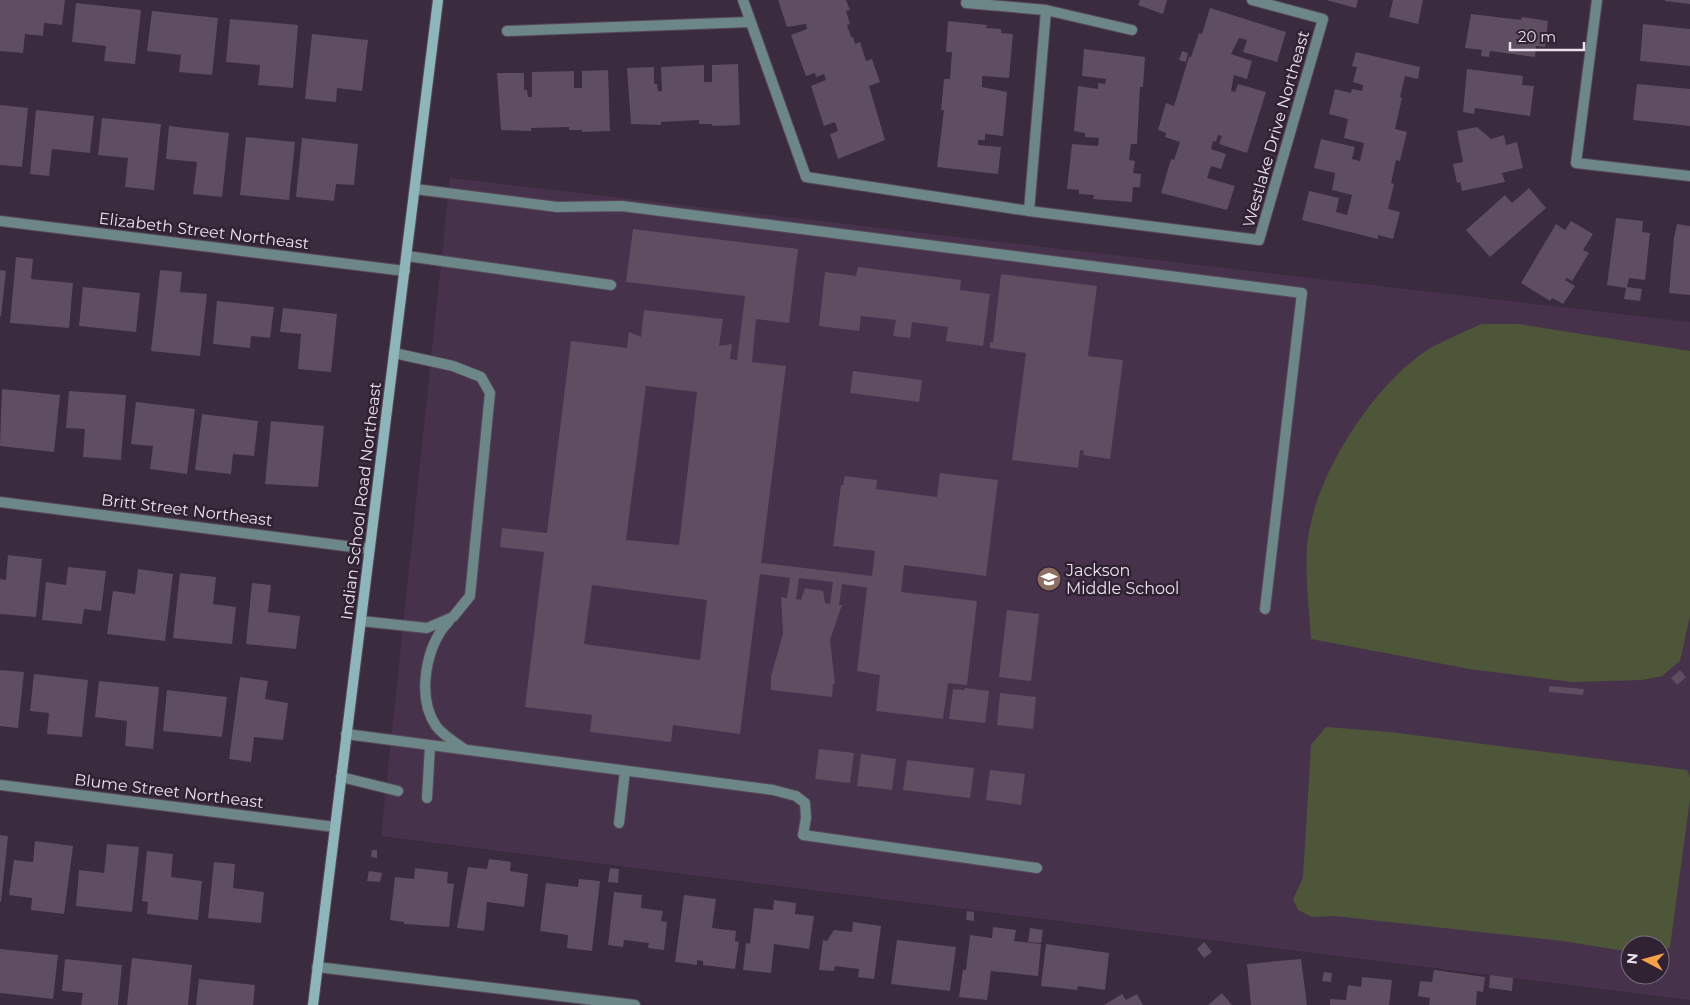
<svg xmlns="http://www.w3.org/2000/svg" width="1690" height="1005" font-family="Montserrat,sans-serif">
  <rect width="100%" height="100%" fill="#3b2b3e"/>
  <!-- built -->
  <path fill="#47324b" fill-rule="evenodd" d="M450,178L1690,322V1000L381,836ZM1630,945H1660V975H1630Z"/>
  <!-- green -->
  <path fill="#4e5639" d="M1482,324H1518L1690,351V616L1680,661L1662,676L1642,680L1572,682L1470,669L1311,639C1309,608 1305,577 1307,547C1312,479 1375,380 1434,346C1449,338 1466,331 1482,324Z
    M1326,727L1390,732L1687,770L1690,777V799L1670,947L1660,954V945H1630V952L1563,941L1334,916L1312,917L1298,910L1293,899L1303,878L1311,745Z"/>
  <!-- building -->
  <path fill="#5f4d62" fill-rule="evenodd" d="M0,0H65L62,25L44,23L43,36L25,34L23,53L0,51Z
    M778,0H846L850,10L846,11L850,24L847,25L851,37H853L855,44L860,42L866,61L872,59L880,82L869,86L885,140L838,159L830,134L838,131L835,122L824,126L811,86L826,80L824,74L816,77L815,73L806,76L791,35L807,29L806,24L787,27Z
    M1140,0H1167L1163,14L1138,5Z
    M1326,0H1358L1356,8Z
    M1393,0H1423L1418,24L1389,17Z
    M1665,0H1690V4L1665,1Z
    M76,3L141,10L135,64L104,61L106,46L72,42Z
    M1210,8L1286,32L1277,62L1243,52L1247,40L1239,38L1231,54L1252,61L1247,79L1234,75L1231,91L1235,92L1238,84L1266,92L1247,153L1219,144L1222,136L1218,135L1216,142L1213,141L1211,149L1226,154L1221,169L1211,166L1207,178L1235,186L1227,210L1161,193L1171,159L1174,160L1180,142L1165,137L1166,133L1158,130L1166,103L1174,106L1189,57H1191L1199,33L1202,34Z
    M152,11L218,18L212,75L179,72L181,55L147,51Z
    M1471,14L1521,20L1522,17L1548,21L1545,47L1536,46L1535,57L1490,51L1489,57L1481,56L1482,50L1465,48Z
    M230,19L298,25L293,88L258,85L260,65L226,62Z
    M948,21L987,25L986,28L1001,29V33L1013,34L1009,78L982,76V87L1007,92L1003,136L985,134V140H978V145L1001,147L998,174L937,167L944,110H941L944,79H950L952,52H946Z
    M1643,24L1690,29V66L1640,61Z
    M312,34L368,40L362,91L337,88L336,102L305,99Z
    M1084,49L1145,57L1143,87H1140L1137,144H1131L1129,160L1135,161L1133,173L1141,174L1140,187H1133L1132,202L1093,199L1094,195L1079,194V190L1067,189L1072,144L1098,146L1099,138L1085,137V133L1074,131L1078,86L1098,89V83L1105,84L1106,79L1082,76Z
    M1182,51L1188,53L1186,62L1179,60Z
    M1356,52L1420,67L1418,79L1405,76L1400,97L1402,98L1395,129L1407,132L1400,161L1396,160L1391,183L1394,184L1388,209L1400,212L1393,239L1378,235V239L1302,220L1309,191L1339,198L1336,212L1347,215L1352,195L1332,190L1335,173L1314,168L1321,139L1355,147L1352,159L1360,161L1364,143L1344,138L1348,119L1329,114L1335,89L1351,93L1352,89L1362,91L1363,85L1353,82L1357,67L1352,66Z
    M738,64L740,125L712,126V124H699V120L661,122V125L631,124L627,68L654,67V84H657L658,91H662L661,67L704,65V82H712V65Z
    M1467,69L1523,76L1522,85L1534,86L1530,116L1475,108L1474,114L1463,112Z
    M608,70L610,131L582,132V130H569V127L531,128V131L501,130L497,73H524V90H527L528,97H532V72L574,71V88H582V71Z
    M1637,84L1690,89V126L1633,120Z
    M0,105L28,108L22,167L0,165Z
    M36,110L94,116L90,153L52,149L49,176L30,174Z
    M102,118L161,124L154,190L125,187L128,158L98,155Z
    M169,126L229,133L222,197L193,194L197,162L166,159Z
    M1477,127L1491,139L1504,135L1506,145L1517,142L1523,168L1502,173L1505,182L1462,191L1460,182L1457,183L1453,164L1463,162L1457,131Z
    M246,137L295,142L289,200L240,195Z
    M302,138L358,144L354,185L336,184L334,201L296,197Z
    M1529,188L1546,208L1490,257L1466,230L1505,195L1512,203Z
    M1616,218L1643,221L1642,232L1650,233L1645,280L1629,278L1627,287L1642,289L1640,301L1624,299L1626,288L1607,285Z
    M1571,221L1593,234L1583,250L1589,253L1572,281L1567,278L1565,280L1575,286L1563,304L1552,298L1550,301L1521,283L1556,224L1565,230Z
    M1677,224L1690,226V295L1669,293L1674,238Z
    M633,229L798,249L789,323L756,319L752,362L786,366L761,563L872,576L875,551L833,546L841,485H843L845,476L877,480L876,489L937,497L940,473L998,480L986,576L904,565L901,592L977,601L967,685L948,683L943,719L876,711L880,675L857,671L867,588H870L842,584L839,605H842L830,640L835,684H833L832,697L771,690V676L783,634L781,597L787,598L790,578L760,574L740,734L673,725L671,742L590,732L592,715L525,707L544,552L500,547L502,528L547,533L571,341L627,348L629,332L641,337L644,310L723,319L719,346L732,344L730,359L737,360L745,296L626,282ZM646,386L697,392L679,545L626,540ZM799,578L833,582L830,604L825,603L823,591L805,588L801,600L796,599ZM592,585L707,600L700,660L584,644Z
    M16,257L33,259L31,279L73,283L69,328L10,323Z
    M858,267L961,280L960,290L990,294L983,346L946,341L948,327L912,322L910,338L893,336L896,320L861,316L859,331L819,326L825,272L856,276Z
    M0,270L6,271L1,316H0Z
    M160,270L182,272L180,292L207,294L200,356L151,351Z
    M1001,274L1097,286L1088,356L1123,360L1110,459L1083,455L1084,451L1080,450L1078,468L1012,460L1026,353L990,348V342L993,343Z
    M83,287L140,293L136,332L79,326Z
    M217,301L274,307L270,338L251,336L250,348L213,344Z
    M283,308L337,314L331,372L298,369L301,334L280,332Z
    M853,371L922,380L919,402L850,393Z
    M2,389L60,395L54,452L0,446Z
    M69,391L126,395L121,460L83,457L85,429L66,428Z
    M136,402L195,409L187,474L150,469L153,446L131,444Z
    M202,414L258,421L254,456L233,454L231,474L195,470Z
    M271,421L324,426L318,487L265,484Z
    M8,555L42,559L36,617L0,614V579L6,580Z
    M68,567L106,571L101,611L84,609L82,624L42,620L46,582L66,585Z
    M138,569L173,574L165,641L107,634L113,591L135,594Z
    M180,573L216,577L213,604L236,607L232,644L173,638Z
    M252,583L271,585L268,612L300,616L296,649L246,644Z
    M1007,610L1039,614L1031,681L999,677Z
    M0,670L24,672L18,728L0,726Z
    M1680,670L1686,677L1677,685L1671,678Z
    M34,674L88,680L82,737L47,734L49,713L30,711Z
    M240,677L268,681L265,699L288,703L283,740L254,737L251,762L229,759Z
    M99,681L159,687L153,749L125,746L127,721L95,717Z
    M1549,686L1584,689L1583,695L1549,692Z
    M965,688L989,691L985,723L949,719L953,689L964,690Z
    M167,690L227,697L222,737L163,731Z
    M1000,693L1036,697L1033,729L997,725Z
    M819,749L854,753L850,783L815,779Z
    M861,754L896,759L892,790L857,786Z
    M907,760L974,768L970,798L903,790Z
    M990,770L1025,774L1021,805L986,800Z
    M0,835L8,836L1,902H0Z
    M35,841L73,846L64,914L31,910L32,898L9,895L14,860L33,862Z
    M107,844L139,847L132,912L76,906L79,870L104,873Z
    M372,850H377V858L371,857Z
    M147,851L173,854L171,877L202,881L198,920L147,914L148,902L142,901Z
    M489,859L511,862L510,871L528,874L524,907L487,902L484,931L457,928L468,867L487,869Z
    M214,862L235,864L233,888L264,892L261,923L208,918Z
    M415,868L448,872L447,883L454,884L449,927L404,924V922L390,920L395,877L414,879Z
    M610,868L619,869L618,883L608,882Z
    M369,871L382,873L380,882L367,881Z
    M579,879L600,881L592,951L567,948L568,935L540,931L546,883L578,887Z
    M614,892L642,895L641,908L663,911L661,921L667,922L664,950L648,948L649,943L624,940L623,947L608,945Z
    M684,895L716,899L712,928L736,931L735,941L739,942L735,969L703,965V961L697,960V965L675,962Z
    M774,900L796,903L795,914L814,916L809,949L774,944L771,973L743,970L746,943L750,944L754,908L773,910Z
    M967,911L974,912V921L966,920Z
    M853,922L881,926L874,979L858,977L859,969L835,966L834,971L819,970L823,940L827,941L834,930L852,932Z
    M993,927L1016,930L1014,941L1041,944L1038,976L991,971L987,1000L959,997L963,970H966L970,935L992,938Z
    M1030,928L1043,930L1041,943L1028,942Z
    M897,940L956,947L950,991L891,984Z
    M1204,942L1212,952L1204,958L1197,949Z
    M1046,944L1109,953L1105,990L1078,986L1077,990L1041,986Z
    M0,949L58,955L53,999L0,993Z
    M132,958L192,965L188,1005H127Z
    M65,959L122,965L118,1005H81L83,993L62,991Z
    M1301,959L1307,1005H1251L1247,964Z
    M1434,970L1485,977L1483,992L1477,991L1476,1005H1429L1430,998L1418,996L1420,981L1432,982Z
    M1324,972L1332,973L1331,982L1322,981Z
    M1490,975L1513,978L1512,991L1489,988Z
    M1362,977L1392,980L1389,1005H1330V999L1346,1000L1348,985L1361,987Z
    M199,979L255,985L253,1005H196Z
    M1222,993L1232,1005H1208Z
    M1122,994L1126,1000L1137,994L1143,1005H1104Z"/>
  <g fill="none" stroke-linecap="round" stroke-linejoin="round">
    <defs>
      <path id="lane" d="M415,189L557,207L622,206L1302,293L1265,609
        M407,256L611,285
        M361,621L427,628L453,617L470,596L490,393L481,377L453,366L394,353
        M449,621C426,645 416,696 436,726C443,735 454,742 463,748
        M346,734L773,790L796,796L805,803L806,818L803,835L1037,868
        M341,777L398,791
        M427,798L430,746
        M619,823L625,771"/>
      <path id="street" d="M743,0L806,177L1029,211L1259,240L1323,19L1252,0
        M1597,0L1576,163L1690,176
        M966,3L1046,10L1132,30
        M507,31L750,22
        M1029,211L1046,10
        M0,221L405,271
        M0,502L369,549
        M0,785L335,827
        M317,967L635,1005"/>
      <path id="secondary" d="M313,1005L438,0"/>
    </defs>
    <!-- lane casing -->
    <use href="#lane" stroke="#57485a" stroke-width="12"/>
    <!-- street casing -->
    <use href="#street" stroke="#57485a" stroke-width="12"/>
    <!-- secondary casing -->
    <use href="#secondary" stroke="#57485a" stroke-width="12"/>
    <!-- lane -->
    <use href="#lane" stroke="#6d8688" stroke-width="10"/>
    <!-- street -->
    <use href="#street" stroke="#6d8688" stroke-width="10"/>
    <!-- secondary -->
    <use href="#secondary" stroke="#8eb5b9" stroke-width="10"/>
  </g>
  <!-- icons -->
  <defs>
    <symbol id="school-disc" viewBox="-11 -11 22 22"><circle r="9.5" fill="#8d6e63" stroke="#302133"/><path d="M0-5L7-2L0 1L-7-2ZM-4 1L0 2.5L4 1V4Q0 6-4 4Z" fill="#fff"/></symbol>
  </defs>
  <g fill-rule="evenodd">
    <use href="#school-disc" x="1035" y="565" width="28" height="28"/>
  </g>
  <g text-anchor="middle" dominant-baseline="central" stroke-width="5" stroke-linejoin="round" paint-order="stroke">
    <!-- street labels -->
    <g font-size="16" fill="#ece2ee" stroke="#302133">
      <text transform="translate(1276 129) rotate(-74)">Westlake Drive Northeast</text>
      <text transform="translate(204 231) rotate(7)">Elizabeth Street Northeast</text>
      <text transform="translate(361 501) rotate(-83)">Indian School Road Northeast</text>
      <text transform="translate(187 510) rotate(7)">Britt Street Northeast</text>
      <text transform="translate(169 791) rotate(7)">Blume Street Northeast</text>
    </g>
    <!-- poi labels -->
    <g font-size="16" fill="#ece2ee" stroke="#302133" text-anchor="start">
      <text x="1066" y="570">Jackson<tspan x="1066" dy="18">Middle School</tspan></text>
    </g>
  </g>
  <!-- north arrow -->
  <g transform="translate(1645 960) rotate(276)"><circle r="24" fill="#302133" stroke="#7b6e7e"/>
  <path d="M0-4L9 19L0 12L-9 19Z" fill="#f6a248"/>
  <text y="-8" font-size="14" font-weight="bold" text-anchor="middle" fill="#ece2ee">N</text>
  </g>
  <!-- scale -->
  <path d="M1510 42v8h74v-8" fill="none" stroke="#ece2ee" stroke-width="2.5"/>
  <text x="1518" y="42" font-size="15" fill="#ece2ee" stroke="#302133" stroke-width="4" paint-order="stroke">20 m</text>
</svg>
